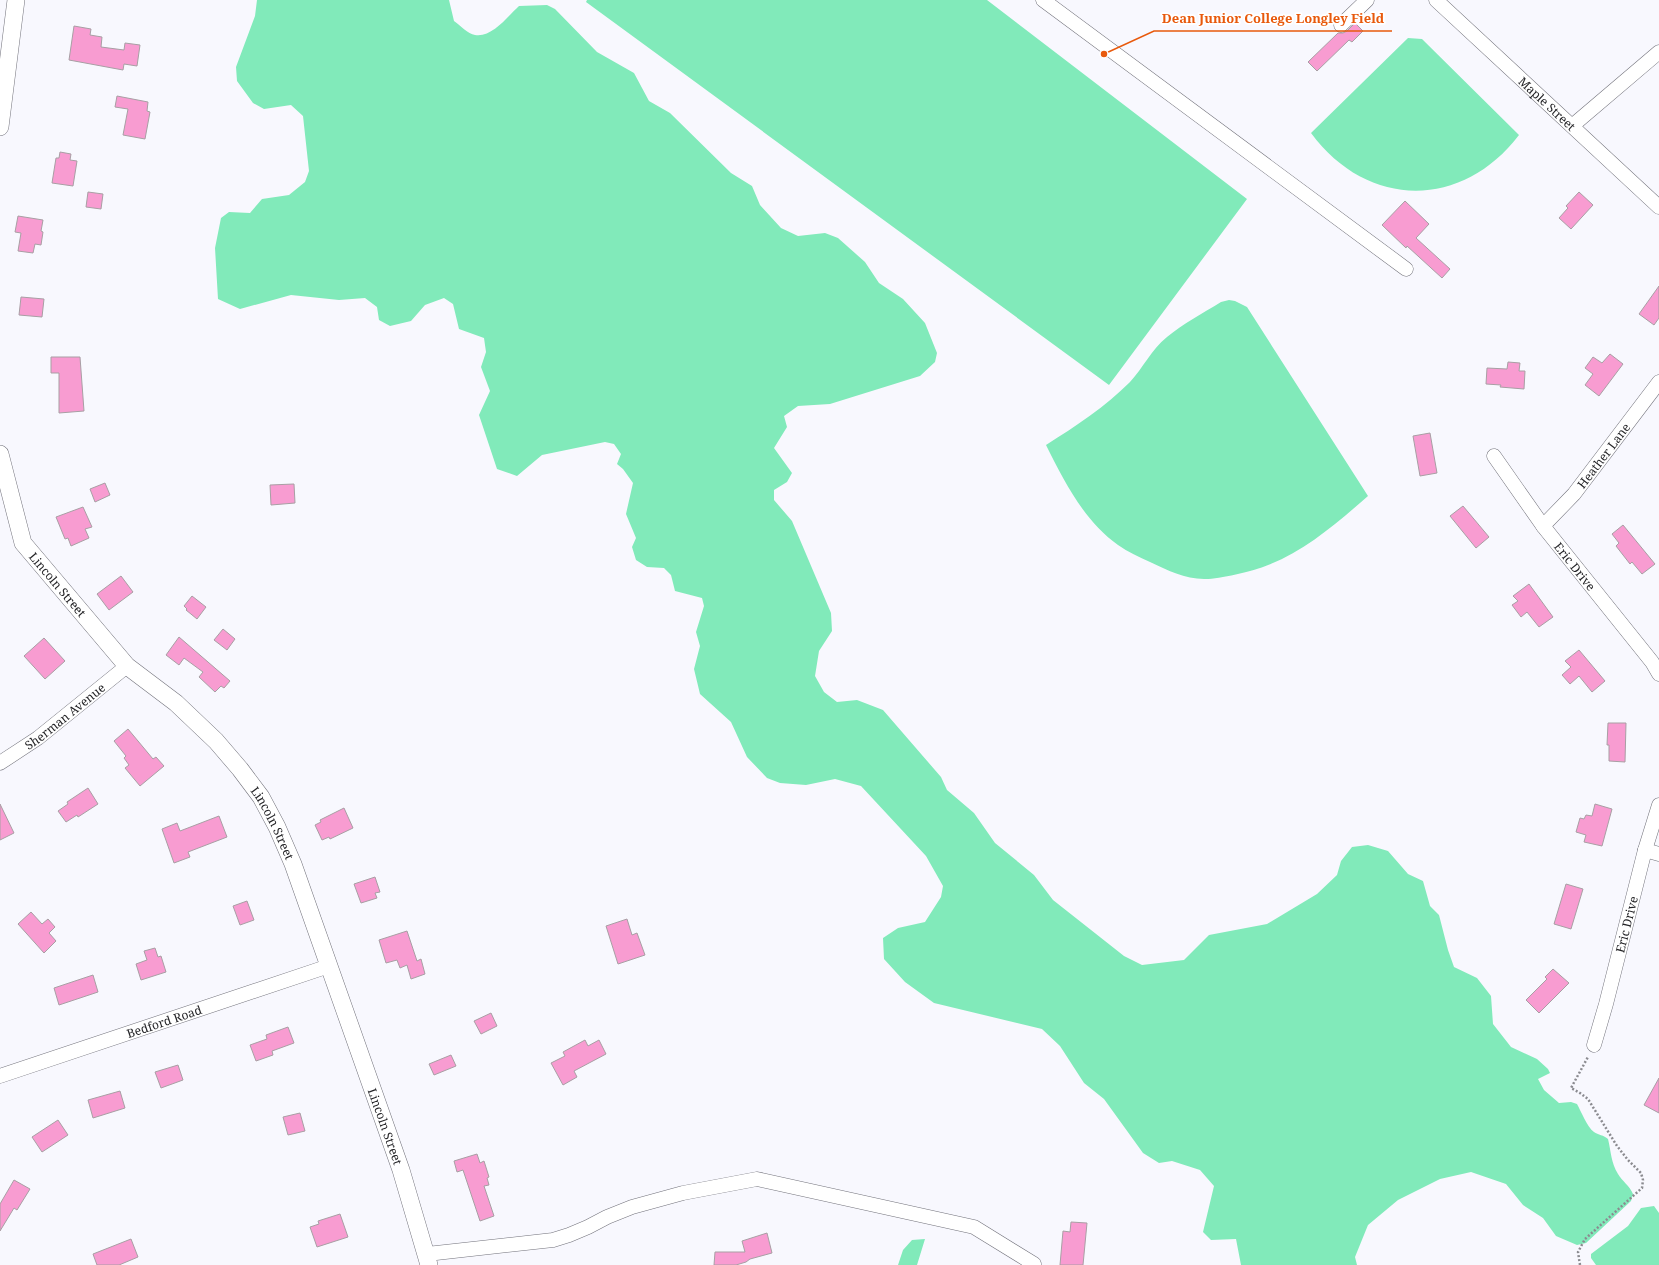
<svg xmlns="http://www.w3.org/2000/svg" width="1659" height="1265" font-family="'Noto Serif',serif">
  <rect width="100%" height="100%" fill="#f8f8fe"/>
  <!-- green -->
  <path fill="#81eaba" d="M257,0H449L454,21C460,25 468,34 475,35C492,38 508,16 519,6L547,5L555,9L597,52L634,73L649,101L670,113L731,173L752,186L760,205L781,228L798,236L825,233L838,238L865,262L879,283L903,299L925,323L937,353L935,362L920,376L830,404L798,406L784,416L787,427L774,448L792,473L787,482L774,490V500L792,521L831,613L832,631L819,651L815,676L824,692L837,702L857,700L883,710L941,777L947,790L974,813L995,843L1034,875L1053,900L1124,956L1142,965L1184,960L1209,935L1267,924L1317,894L1337,875L1341,861L1352,847L1368,845L1388,851L1408,874L1423,881L1430,906L1439,915L1448,950L1454,967L1477,978L1491,996L1493,1024L1511,1047L1537,1059L1548,1069L1550,1073L1538,1079L1544,1090L1559,1103L1571,1102L1577,1104C1581,1111 1587,1127 1594,1132C1598,1135 1604,1135 1608,1139C1611,1151 1611,1163 1618,1174C1622,1181 1630,1186 1633,1194L1631,1201L1586,1243L1577,1245L1556,1236L1543,1218L1523,1205L1506,1184L1471,1172L1440,1179L1398,1200L1368,1225L1355,1257L1357,1265H1241L1236,1239L1211,1240L1203,1232L1214,1186L1200,1170L1172,1161L1159,1163L1143,1153L1104,1099L1084,1083L1060,1046L1042,1029L934,1003L905,982L884,959L883,938L898,928L925,922L941,897L943,886L926,856L861,786L835,779L806,785L780,783L767,778L747,757L731,722L700,694L694,669L700,646L696,632L704,606L702,598L675,591L671,575L664,568L647,567L636,560L632,547L636,538L626,514L633,483L623,469L617,464L621,454L614,444L605,442L542,455L517,476L497,469L479,415L490,391L481,367L486,352L484,338L459,329L453,304L444,298L425,305L411,321L390,326L379,320L377,307L365,298L339,300L291,295L240,309L218,299L215,248L221,218L229,212L250,213L262,199L289,195L305,182L309,171L303,116L291,105L264,109L253,103L237,81L236,67L255,16Z
    M587,0H987L1247,199L1109,385L586,2Z
    M1408,38L1422,39L1519,135C1462,210 1367,209 1311,133Z
    M1229,300L1235,301L1247,307L1368,496C1337,523 1303,553 1263,567C1253,571 1215,580 1204,579C1185,579 1167,570 1150,562C1139,557 1128,552 1118,545C1084,521 1064,481 1046,445C1076,426 1105,407 1130,382C1143,368 1151,350 1167,337C1183,324 1203,313 1221,302Z
    M1654,1206L1659,1213V1265H1596L1591,1258V1254L1628,1226L1641,1208Z
    M925,1239L917,1265H898L903,1250L912,1240Z"/>
  <!-- building -->
  <path fill="#f89cd1" stroke="#a89fa4" d="M1355,23L1363,31L1352,42L1349,40L1317,71L1308,62L1338,33H1343L1347,31Z
    M74,26L91,29L90,35L102,37L101,47L124,50L125,43L140,45L137,66L124,64L123,70L69,60Z
    M117,96L148,102L147,111L150,112L145,139L123,135L128,109L115,107Z
    M60,152L71,154L70,160L77,161L73,186L52,183L56,158H59Z
    M88,192L103,194L101,209L86,207Z
    M1579,192L1593,205L1571,229L1559,218L1568,208L1566,206Z
    M1405,201L1429,224L1416,238L1450,269L1442,278L1407,246L1406,248L1382,225Z
    M18,216L43,220L41,231L43,232L41,245L35,244L33,253L18,251L21,233L15,232Z
    M1659,286V318L1654,325L1639,314Z
    M21,297L44,299L42,317L19,315Z
    M1610,354L1623,364L1599,396L1585,385L1593,374L1585,368L1593,357L1602,363Z
    M51,357H80L84,411L59,413V373H51Z
    M1508,362L1520,363L1519,371H1525L1524,389L1500,387L1501,385L1486,384L1487,368L1507,369Z
    M1430,433L1437,473L1420,476L1413,436Z
    M105,483L110,495L95,502L90,489Z
    M294,484L295,503L271,505L270,485Z
    M1463,506L1489,537L1476,548L1450,516Z
    M83,507L92,527L85,529L89,538L71,546L68,538L65,539L56,517Z
    M1623,525L1655,564L1642,574L1632,562L1630,564L1616,546L1619,543L1612,534Z
    M121,576L133,592L109,610L97,594Z
    M1529,584L1553,617L1539,627L1527,612L1521,617L1512,605L1518,601L1513,596Z
    M192,596L206,607L197,619L186,610L187,609L184,606Z
    M223,629L235,639L227,650L214,640Z
    M179,637L230,681L224,688L221,686L215,692L199,677L203,672L184,658L179,665L166,655Z
    M44,638L65,661L45,679L24,656Z
    M1579,650L1605,681L1592,692L1579,676L1570,684L1562,675L1571,667L1565,661Z
    M1608,723H1626L1625,762L1609,761V745H1607Z
    M128,729L153,759L156,757L164,766L140,786L125,768L129,765L124,758L126,756L114,741Z
    M88,788L98,804L78,817L77,815L66,822L58,811L68,804L67,802Z
    M0,804L14,833L0,840Z
    M1595,804L1612,809L1602,846L1584,842L1586,835L1576,832L1580,818L1584,819L1586,815L1592,816Z
    M344,808L353,828L330,839L329,837L322,840L315,825L321,822L320,820Z
    M219,816L227,837L188,852L190,857L174,863L162,829L177,823L180,831Z
    M375,877L380,892L375,893L377,898L361,903L354,884Z
    M1566,884L1583,889L1571,929L1554,924Z
    M247,901L254,920L240,925L233,906Z
    M31,912L42,924L48,919L55,927L49,933L56,941L44,953L18,924Z
    M627,919L632,935L637,933L645,955L618,964L606,926Z
    M407,931L417,961L421,959L425,974L411,979L407,965L400,968L397,960L386,963L379,940Z
    M155,948L158,957L161,956L166,972L141,980L136,964L147,960L144,951Z
    M1553,969L1569,983L1539,1013L1526,1000L1547,979L1545,977Z
    M93,975L98,992L59,1005L54,988Z
    M491,1013L497,1026L481,1034L474,1021Z
    M288,1027L294,1043L272,1051L273,1055L256,1061L250,1045L267,1039L266,1035Z
    M585,1040L588,1046L599,1040L606,1054L574,1071L577,1077L563,1085L551,1063L565,1056L563,1052Z
    M451,1055L456,1066L434,1075L429,1064Z
    M178,1065L183,1080L161,1088L155,1072Z
    M1659,1078V1113L1644,1105Z
    M120,1091L125,1108L93,1118L88,1100Z
    M300,1113L305,1131L288,1135L283,1117Z
    M58,1120L68,1135L42,1152L32,1137Z
    M477,1154L480,1163L484,1161L489,1177L487,1178L489,1185L484,1186L494,1216L480,1221L463,1170L457,1172L454,1161Z
    M14,1180L30,1189L17,1210L14,1208L0,1231V1204Z
    M340,1214L348,1237L317,1247L310,1227L319,1224L318,1221Z
    M1071,1222L1087,1223L1083,1265H1060L1063,1231L1070,1232Z
    M767,1233L772,1253L750,1259L746,1262L736,1265H714L715,1252H745L742,1241Z
    M131,1239L138,1257L119,1265H97L93,1254Z"/>
  <g fill="none" stroke-linecap="round" stroke-linejoin="round">
    <defs>
      <g id="minor">
        <path d="M1043,0L1406,269"/>
        <path id="s1" d="M1436,0L1659,207"/>
        <path d="M1341,25L1367,0"/>
        <path d="M1572,126L1659,52"/>
        <path id="s2" d="M1494,456L1543,526L1652,662L1659,674"/>
        <path id="s3" d="M1543,526L1574,494L1659,382"/>
        <path id="s4" d="M0,763L38,738L127,666"/>
        <path d="M1645,850L1659,854"/>
        <path id="s5" d="M1594,1045L1606,1004L1645,850L1659,805"/>
        <path id="s6" d="M0,1076L329,966"/>
        <path d="M427,1254L553,1240L569,1235L588,1227L607,1217L632,1207L683,1193L757,1179L974,1227L1034,1264"/>
      </g>
      <g id="major">
        <path d="M0,127L16,0"/>
        <path id="s7" d="M0,454L23,543L127,666L176,703L216,741L240,769L261,797L277,827L293,864L401,1170L429,1265"/>
      </g>
    </defs>
    <!-- minor casing -->
    <use href="#minor" stroke="#72727b" stroke-width="15"/>
    <!-- major casing -->
    <use href="#major" stroke="#72727b" stroke-width="18"/>
    <!-- path -->
    <path stroke="#8b8b90" stroke-width="2.5" stroke-dasharray="2 2" stroke-linecap="butt" d="M1580,1265L1578,1252L1585,1239L1642,1188L1643,1180L1641,1173L1628,1160L1617,1146L1588,1099L1580,1093L1571,1088L1588,1057"/>
    <!-- minor -->
    <use href="#minor" stroke="#fff" stroke-width="14"/>
    <!-- major -->
    <use href="#major" stroke="#fff" stroke-width="17"/>
  </g>
  <g text-anchor="middle" dominant-baseline="central" stroke-width="3.5" stroke-linejoin="round" paint-order="stroke">
    <!-- street labels -->
    <g font-size="12" fill="#242427" stroke="#fff">
      <text stroke="none"><textPath href="#s1" startOffset="152">Maple Street</textPath></text>
      <text stroke="none"><textPath href="#s3" startOffset="93">Heather Lane</textPath></text>
      <text stroke="none"><textPath href="#s2" startOffset="137">Eric Drive</textPath></text>
      <text stroke="none"><textPath href="#s7" startOffset="146">Lincoln Street</textPath></text>
      <text stroke="none"><textPath href="#s4" startOffset="80">Sherman Avenue</textPath></text>
      <text stroke="none"><textPath href="#s7" startOffset="470">Lincoln Street</textPath></text>
      <text stroke="none"><textPath href="#s5" startOffset="125">Eric Drive</textPath></text>
      <text stroke="none"><textPath href="#s6" startOffset="173">Bedford Road</textPath></text>
      <text stroke="none"><textPath href="#s7" startOffset="794">Lincoln Street</textPath></text>
    </g>
  </g>
  <!-- callouts -->
  <path fill="none" stroke="#e8590c" stroke-width="1.5" d="M1104 54L1154 31H1392"/>
  <circle fill="#e8590c" stroke="#fff" stroke-width="1.5" cx="1104" cy="54" r="4"/>
  <g font-size="13" text-anchor="middle" font-weight="bold" fill="#e8590c" stroke="#fff" stroke-width="3.5" stroke-linejoin="round" paint-order="stroke">
    <text x="1273" y="23">Dean Junior College Longley Field</text>
  </g>
</svg>
